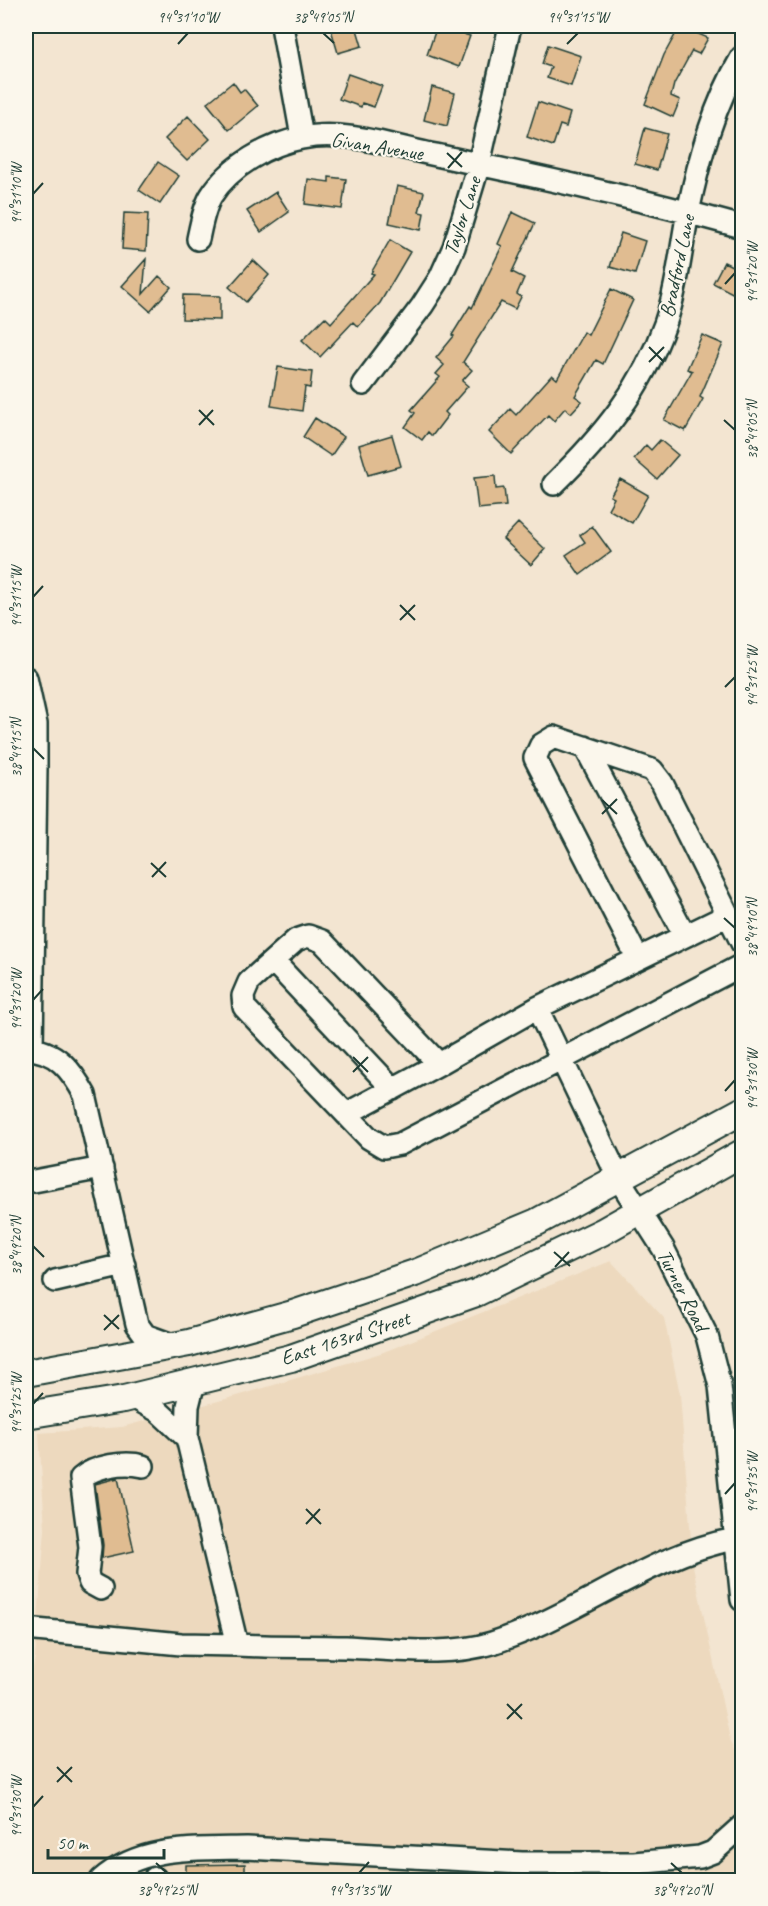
<svg xmlns="http://www.w3.org/2000/svg" width="768" height="1906" font-family="Caveat,sans-serif">
  <rect width="100%" height="100%" fill="#f3e5d1"/>
  <filter id="ink" filterUnits="userSpaceOnUse"><feTurbulence type="fractalNoise" baseFrequency=".0167" numOctaves="2"/><feDisplacementMap in="SourceGraphic" scale="12" xChannelSelector="R" yChannelSelector="G"/><feConvolveMatrix kernelMatrix="1 2 1 2 8 2 1 2 1" color-interpolation-filters="sRGB"/></filter>
  <g filter="url(#ink)">
    <!-- built -->
    <path fill="#edd9be" d="M611,1261L664,1318L680,1394L693,1566L730,1739L742,1765V1880H26V1698L35,1658L45,1529L39,1433L122,1427L237,1396L381,1353Z"/>
    <!-- building -->
    <path fill="#e0bc91" stroke="#1f3d34" stroke-width="1.5" d="M330,26H356L362,46L338,53Z
      M437,26L470,36L459,67L427,55Z
      M680,26L708,38L699,54L692,51L674,84L671,96L680,100L673,117L645,104L664,55Z
      M548,45L581,56L571,86L547,78L551,67L542,64Z
      M348,74L382,86L374,107L362,103L361,107L339,99Z
      M233,82L240,92L244,89L258,106L229,130L207,103Z
      M432,87L455,93L447,126L424,120Z
      M538,102L570,113L566,127L560,125L553,146L527,137Z
      M188,116L210,139L187,161L165,139Z
      M645,128L667,134L657,170L635,164Z
      M158,162L179,176L160,204L139,190Z
      M329,177L346,179L342,209L305,204L308,179L329,182Z
      M397,186L424,192L419,212L424,213L421,230L389,223Z
      M276,192L289,212L261,232L247,211Z
      M512,212L535,223L512,272L524,278L517,294L521,297L515,309L501,302L463,362L472,370L462,381L468,386L445,412L448,415L432,436L428,432L422,440L405,427L415,413L411,410L440,377L436,374L444,365L436,358L454,336L452,335L470,306L472,308L502,246L498,244Z
      M124,213L148,214L146,251L122,249Z
      M621,233L645,241L635,274L610,267Z
      M390,240L410,252L380,303L358,327L353,322L320,357L302,340L325,317L331,323L374,274L371,273Z
      M146,259L143,294L159,276L171,287L150,311L122,286Z
      M253,260L269,275L246,302L229,287Z
      M724,262L742,271V298L713,283Z
      M611,289L633,300L603,364L596,360L575,396L582,401L571,413L565,408L554,421L548,415L511,454L489,432L510,409L516,415L552,375L557,379L584,332L588,335Z
      M183,295L220,296V320L182,319Z
      M702,335L723,344L700,397L703,399L685,431L664,420L692,371L687,369Z
      M278,367L312,372L310,388L305,387L302,411L271,406Z
      M315,418L344,437L331,456L303,437Z
      M392,435L401,466L368,475L359,445Z
      M660,440L678,455L657,479L634,459L646,445L651,450Z
      M495,476L496,489L504,488L506,506L478,509L474,478Z
      M620,479L648,495L632,523L608,509L614,498L610,496Z
      M518,523L545,549L531,565L503,539Z
      M592,526L611,552L580,575L566,555L585,542L580,535Z
      M118,1478L134,1551L102,1558L103,1545L95,1484Z
      M245,1864V1881H186V1865Z"/>
    <g fill="none" stroke-linecap="round" stroke-linejoin="round">
      <defs>
        <path id="minor" d="M282,26L302,137
          M198,239C201,225 204,208 211,196C230,166 269,144 302,138C345,129 394,147 436,155C539,177 642,199 742,227
          M363,384L422,306L440,278L454,247L479,164L510,26
          M554,484C602,437 642,389 665,324C677,289 681,249 688,212C699,159 714,104 742,57
          M26,678L36,724V768
          M585,747L685,936
          M26,768H36L32,1049
          M742,943L728,915L537,1008L439,1064L322,941L308,936L296,940L249,982L243,996L244,1007L369,1138L384,1147L400,1144L742,965
          M638,959L535,758L541,745L554,737L652,770L662,783L728,915
          M273,961L393,1089
          M537,1008L619,1179L663,1248L707,1336L720,1386L742,1600
          M26,1049C56,1049 72,1071 85,1095L137,1324L145,1335L175,1346
          M346,1114L439,1064
          M34,1181L102,1168
          M55,1281L124,1265
          M133,1397L158,1411L187,1438
          M101,1589L90,1583L87,1574L90,1547L81,1478C95,1466 125,1461 143,1466
          M26,1629L181,1644L237,1645L187,1438L188,1406L194,1382
          M237,1645C273,1647 310,1646 346,1647C393,1649 447,1657 492,1643C576,1617 648,1555 735,1539
          M101,1880C141,1845 195,1849 247,1848L522,1863H634L700,1857L713,1852L742,1826
          M155,1880V1878"/>
        <path id="major" d="M26,1373L189,1343L293,1314L418,1272L537,1222L742,1111
          M26,1415L124,1399L291,1358L476,1293L602,1232L742,1153"/>
      </defs>
      <!-- minor casing -->
      <use href="#minor" stroke="#1f3d34" stroke-width="26"/>
      <!-- major casing -->
      <use href="#major" stroke="#1f3d34" stroke-width="30"/>
      <!-- minor -->
      <use href="#minor" stroke="#fbf7ec" stroke-width="21"/>
      <!-- major -->
      <use href="#major" stroke="#fbf7ec" stroke-width="26"/>
    </g>
  </g>
  <!-- ticks -->
  <path fill="none" stroke="#1f3d34" stroke-width="2" d="M323,33L334,43M178,44L188,33M567,44L578,33M447,153L462,167M448,168L462,152M33,194L43,183M725,284L735,273M649,347L664,362M649,362L664,347M199,410L214,425M724,420L735,430M199,425L213,410M33,597L43,586M400,605L415,620M400,620L415,605M725,687L735,677M33,748L44,759M602,800L617,814M602,814L617,799M151,863L166,877M152,877L166,862M724,918L735,928M33,1000L43,989M353,1057L368,1072M353,1072L368,1057M725,1091L735,1080M33,1246L44,1257M554,1252L570,1266M555,1267L569,1252M104,1315L119,1329M104,1330L119,1315M33,1404L43,1393M725,1494L735,1483M306,1509L321,1524M306,1524L320,1509M507,1704L522,1719M507,1719L522,1704M57,1767L72,1782M57,1782L72,1767M33,1807L43,1796M156,1863L167,1873M671,1863L682,1873M359,1873L369,1862"/>
  <g text-anchor="middle" dominant-baseline="central" stroke-width="4.5" stroke-linejoin="round" paint-order="stroke">
    <!-- street labels -->
    <g font-size="21" fill="#1f3d34" stroke="#fbf7ec">
      <text transform="translate(377 146) rotate(9)">Givan Avenue</text>
      <text transform="translate(462 216) rotate(-72)">Taylor Lane</text>
      <text transform="translate(677 266) rotate(-78)">Bradford Lane</text>
      <text transform="translate(683 1290) rotate(63)">Turner Road</text>
      <text transform="translate(345 1338) rotate(-18)">East 163rd Street</text>
    </g>
  </g>
  <!-- margin -->
  <rect width="768" height="1906" fill="none" stroke="#fbf7ec" stroke-width="66"/>
  <!-- scale -->
  <path d="M48 1849v9h116v-9" fill="none" stroke="#1f3d34" stroke-width="3"/>
  <text x="57" y="1849" font-size="18" fill="#1f3d34" stroke="#fbf7ec" stroke-width="4.5" paint-order="stroke">50 m</text>
  <rect x="33" y="33" width="702" height="1840" fill="none" stroke="#1f3d34" stroke-width="2"/>
  <g font-size="15" text-anchor="middle" fill="#1f3d34">
    <text x="188" y="22">94°31'10"W</text>
    <text x="323" y="22">38°49'05"N</text>
    <text x="578" y="22">94°31'15"W</text>
    <text transform="translate(16 194) rotate(-90)" y="5">94°31'10"W</text>
    <text transform="translate(752 273) rotate(-90)" y="5">94°31'20"W</text>
    <text transform="translate(752 430) rotate(-90)" y="5">38°49'05"N</text>
    <text transform="translate(16 597) rotate(-90)" y="5">94°31'15"W</text>
    <text transform="translate(752 677) rotate(-90)" y="5">94°31'25"W</text>
    <text transform="translate(16 748) rotate(-90)" y="5">38°49'15"N</text>
    <text transform="translate(752 928) rotate(-90)" y="5">38°49'10"N</text>
    <text transform="translate(16 1000) rotate(-90)" y="5">94°31'20"W</text>
    <text transform="translate(752 1080) rotate(-90)" y="5">94°31'30"W</text>
    <text transform="translate(16 1246) rotate(-90)" y="5">38°49'20"N</text>
    <text transform="translate(16 1404) rotate(-90)" y="5">94°31'25"W</text>
    <text transform="translate(752 1483) rotate(-90)" y="5">94°31'35"W</text>
    <text transform="translate(16 1807) rotate(-90)" y="5">94°31'30"W</text>
    <text x="167" y="1895">38°49'25"N</text>
    <text x="359" y="1895">94°31'35"W</text>
    <text x="682" y="1895">38°49'20"N</text>
  </g>
</svg>
